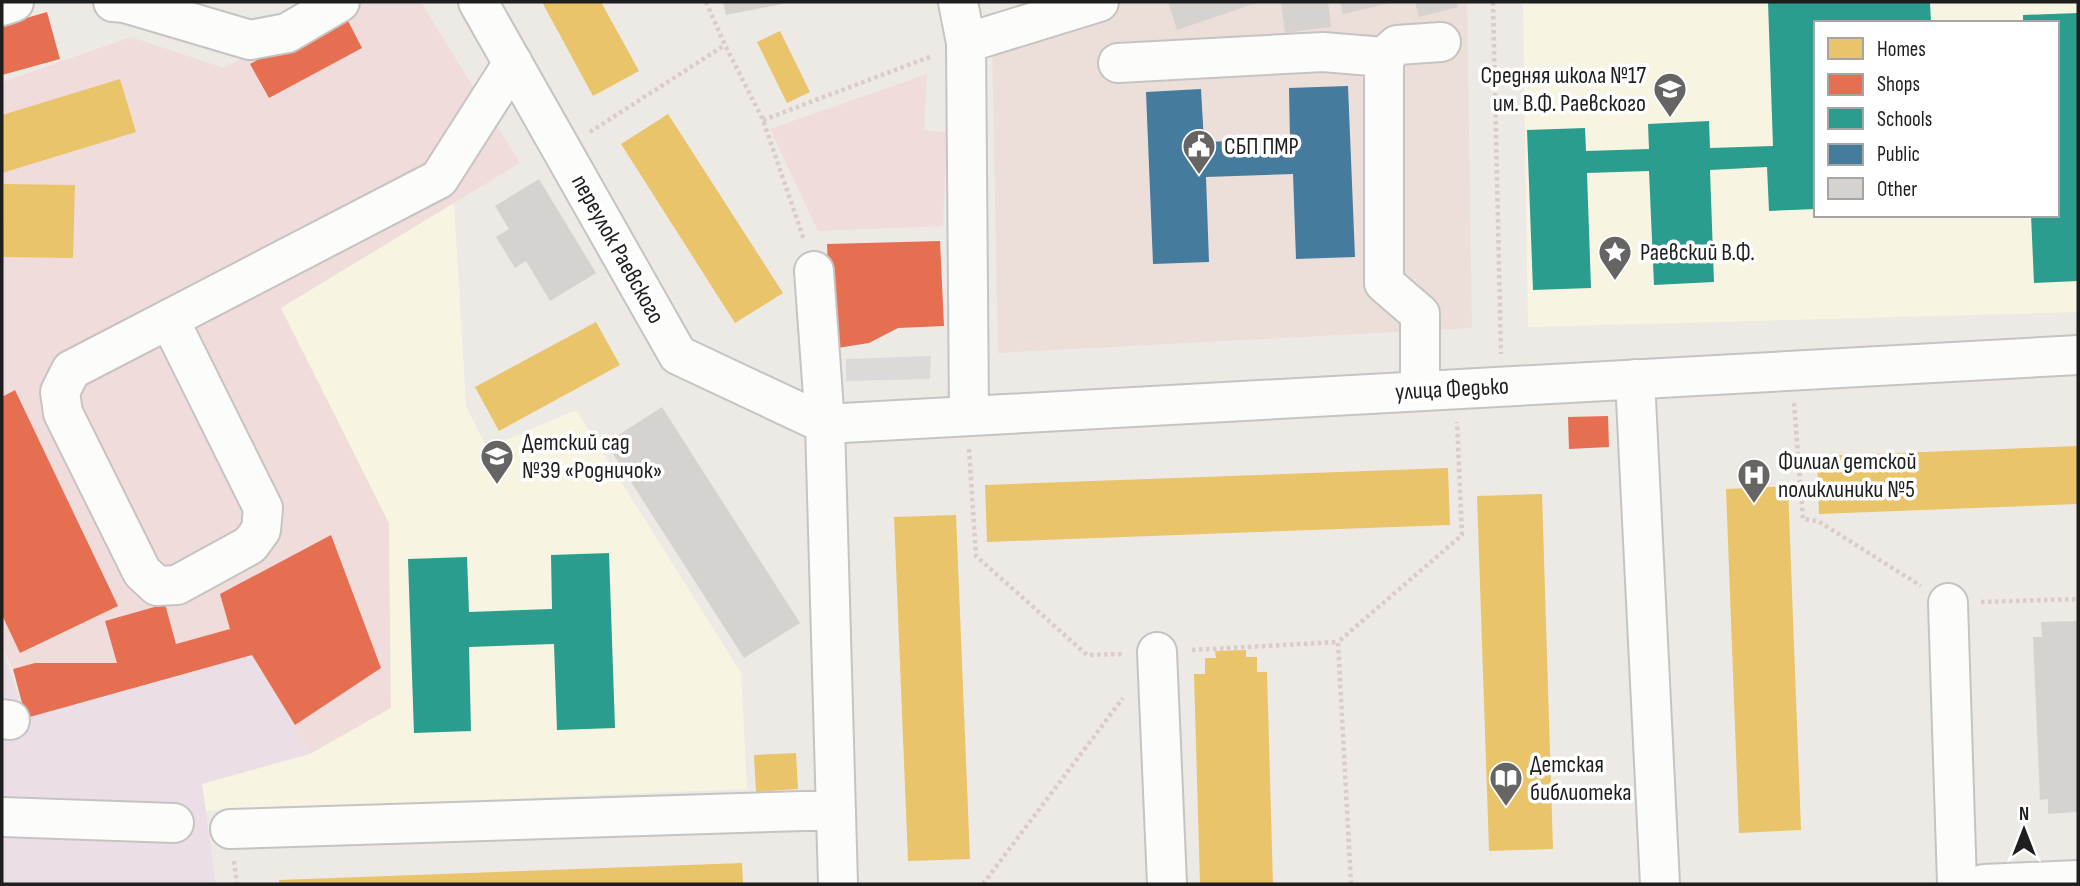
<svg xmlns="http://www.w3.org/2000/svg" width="2080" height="886" font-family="'Sofia Sans Condensed',sans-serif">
  <rect width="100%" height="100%" fill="#edeae6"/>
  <!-- commercial -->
  <path fill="#f0dcda" d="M345,2H421L520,163L281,308L389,523L391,708L310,754L252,655L26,718L13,669L2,647V82L131,37L224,68Z
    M927,74L924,130L947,132L943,226L818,231L770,129Z"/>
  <!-- industrial -->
  <path fill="#ebdee6" d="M2,647L26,718L252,655L310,754L202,784L216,884H2Z"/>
  <!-- education -->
  <path fill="#f7f5e1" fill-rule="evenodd" d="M1523,2H2078V312L1528,327ZM1816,23H2057V215H1816Z
    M454,203L466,406L487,448L576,410L741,673L747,789L206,811L202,784L310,754L391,708L389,523L281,308Z"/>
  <!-- religious -->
  <path fill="#dbdad8" d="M931,356L930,379L846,381V359Z"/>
  <!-- military -->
  <path fill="#ecded9" d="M1125,2H1467L1472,328L998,353L992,44Z"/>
  <!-- homes -->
  <path fill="#e9c46a" d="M542,2H601L639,71L593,96Z
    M780,31L810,92L787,103L757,42Z
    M120,79L136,132L2,173V115Z
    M668,114L783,293L735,323L621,144Z
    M4,184L75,185L73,258L3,257Z
    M596,322L620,365L499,431L475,387Z
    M2078,446V504L1819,514L1817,456Z
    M1448,468L1450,525L987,542L985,485Z
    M1788,486L1801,830L1739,833L1726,489Z
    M1542,494L1553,849L1489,851L1477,496Z
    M956,515L970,859L908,861L894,517Z
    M1246,650V657H1257V672H1267L1273,884H1200L1194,674H1205V658H1216L1215,651Z
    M796,753L798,789L756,792L754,755Z
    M742,863L743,884H280L279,880Z"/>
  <!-- shops -->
  <path fill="#e76f51" d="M47,12L60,59L2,75V25Z
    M344,13L362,48L269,98L250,64Z
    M940,241L944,326L898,328L869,343L831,349L827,244Z
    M15,390L118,606L20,653L2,615V397Z
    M1608,416L1609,447L1569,449L1568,417Z
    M331,535L381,668L295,725L252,655L26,718L13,669L35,663H117L105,621L165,604L176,644L230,629L220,594Z"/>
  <!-- schools -->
  <path fill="#2a9d8f" d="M1768,2H1930L1931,23H1816V209L1769,211L1767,167L1710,170L1714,282L1654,285L1649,171L1587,173L1591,288L1533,290L1527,130L1585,128L1586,151L1649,149L1648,124L1709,121L1710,148L1773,146Z
    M2078,13V281L2034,283L2031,215H2057V23H2023V15Z
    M609,553L615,728L557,730L554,644L469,647L471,731L414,733L408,559L467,557L469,612L552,609L551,555Z"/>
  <!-- public -->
  <path fill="#457b9d" d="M1348,86L1355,257L1296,259L1293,174L1206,177L1209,262L1153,264L1146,92L1201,89L1204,142L1290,139L1289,88Z"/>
  <!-- building -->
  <path fill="#d5d2cf" d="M723,2H787V3L726,15Z
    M1168,2H1259L1177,30Z
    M1281,2H1328L1331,27L1285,33Z
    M1340,2H1390V3L1343,14Z
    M1415,2H1457L1458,7L1419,17Z
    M539,179L596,273L550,301L526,261L515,268L496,237L509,229L495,206Z
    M662,407L800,623L744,658L606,443Z
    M2078,621V812L2048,814V799L2040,800L2033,637H2042L2041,622Z"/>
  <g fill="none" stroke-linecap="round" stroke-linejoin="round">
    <defs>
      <path id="minor" d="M113,2L125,3L250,40L287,33L340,2
        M478,2L678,355L825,424L2078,355
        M958,2L966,43
        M2,6L14,2
        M1118,63L1323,52L1384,57
        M814,271L825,424L838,884
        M169,319L263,508L261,530L250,545L177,585L157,586L142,572L63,413L60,392L71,370L439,179L513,63
        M1635,379L1660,884
        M1420,391V314L1384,283V57L1397,45L1441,42
        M969,415L966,43L1099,2
        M1948,603L1957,884
        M1157,652L1167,884
        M2,719L10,720
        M2,817L174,823
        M230,829L836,810
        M1984,884L2078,880"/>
    </defs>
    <!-- minor casing -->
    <use href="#minor" stroke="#c5c4c2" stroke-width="42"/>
    <!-- path -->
    <path stroke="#dbcbc9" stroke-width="4.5" stroke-dasharray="3.5 3.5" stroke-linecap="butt" d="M706,2L725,45L763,120L804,240
      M1493,2L1501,354
      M763,120L932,56
      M590,132L725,45
      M1794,403L1803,519L1818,521L1921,586
      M969,449L976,556L1087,655L1123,654
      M1981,602L2078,599
      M1192,650L1338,642
      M234,861L237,884
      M983,884L1123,698
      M1351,884L1338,642L1462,535L1457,422"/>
    <!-- minor -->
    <use href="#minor" stroke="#fcfcfb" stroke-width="38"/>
  </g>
  <!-- icons -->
  <defs>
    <symbol id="school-pin" viewBox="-11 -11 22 30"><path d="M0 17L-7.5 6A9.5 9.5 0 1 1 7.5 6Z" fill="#666564" stroke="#fff"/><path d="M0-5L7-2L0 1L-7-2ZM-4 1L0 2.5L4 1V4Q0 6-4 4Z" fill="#fff"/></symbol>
    <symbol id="civic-pin" viewBox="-11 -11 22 30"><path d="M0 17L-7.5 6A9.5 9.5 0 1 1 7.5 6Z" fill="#666564" stroke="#fff"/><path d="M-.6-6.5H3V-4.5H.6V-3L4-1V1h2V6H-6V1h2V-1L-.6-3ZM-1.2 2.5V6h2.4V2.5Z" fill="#fff"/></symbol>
    <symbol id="sight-pin" viewBox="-11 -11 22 30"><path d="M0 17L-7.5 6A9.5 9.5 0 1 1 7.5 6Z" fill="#666564" stroke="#fff"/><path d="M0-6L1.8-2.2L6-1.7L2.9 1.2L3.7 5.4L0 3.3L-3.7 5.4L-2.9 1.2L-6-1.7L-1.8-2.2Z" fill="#fff"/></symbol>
    <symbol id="hospital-pin" viewBox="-11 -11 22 30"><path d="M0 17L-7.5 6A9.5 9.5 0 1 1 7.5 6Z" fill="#666564" stroke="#fff"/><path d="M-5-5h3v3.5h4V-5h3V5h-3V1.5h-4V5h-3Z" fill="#fff"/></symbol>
    <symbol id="library-pin" viewBox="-11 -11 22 30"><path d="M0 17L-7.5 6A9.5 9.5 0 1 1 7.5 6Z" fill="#666564" stroke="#fff"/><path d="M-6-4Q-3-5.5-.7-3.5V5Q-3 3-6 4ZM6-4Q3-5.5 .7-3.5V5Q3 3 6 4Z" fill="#fff"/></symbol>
  </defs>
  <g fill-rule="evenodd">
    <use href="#school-pin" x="1651" y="70" width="38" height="52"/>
    <use href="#civic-pin" x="1180" y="127" width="38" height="52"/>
    <use href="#sight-pin" x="1596" y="233" width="38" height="52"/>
    <use href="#school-pin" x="478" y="437" width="38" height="52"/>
    <use href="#hospital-pin" x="1735" y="456" width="38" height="52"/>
    <use href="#library-pin" x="1487" y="759" width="38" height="52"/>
  </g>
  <g text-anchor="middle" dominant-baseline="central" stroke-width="7" stroke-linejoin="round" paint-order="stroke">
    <!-- poi labels -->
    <g font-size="24" fill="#1e1e1e" stroke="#fff" text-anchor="start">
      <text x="1646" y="75" text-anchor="end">Средняя школа №17<tspan x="1646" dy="28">им. В.Ф. Раевского</tspan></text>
      <text x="1224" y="146">СБП ПМР</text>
      <text x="1640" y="252">Раевский В.Ф.</text>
      <text x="522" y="442">Детский сад<tspan x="522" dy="28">№39 «Родничок»</tspan></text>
      <text x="1778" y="461">Филиал детской<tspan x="1778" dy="28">поликлиники №5</tspan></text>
      <text x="1530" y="764">Детская<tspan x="1530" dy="28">библиотека</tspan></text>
    </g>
    <!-- street labels -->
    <g font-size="24" fill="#1e1e1e" stroke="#fff">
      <text transform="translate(618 249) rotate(61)">переулок Раевского</text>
      <text transform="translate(1452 389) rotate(-3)">улица Федько</text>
    </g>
  </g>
  <!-- border -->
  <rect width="2080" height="886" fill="none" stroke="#1e1e1e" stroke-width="7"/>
  <!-- legend -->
  <rect x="1814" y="21" width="245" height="196" fill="#ffffff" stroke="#a5a5a5" stroke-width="2"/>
  <rect x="1828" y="38" width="35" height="21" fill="#e9c46a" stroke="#a5a5a5" stroke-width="2"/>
  <text x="1877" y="56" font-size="21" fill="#1e1e1e">Homes</text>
  <rect x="1828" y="74" width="35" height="21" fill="#e76f51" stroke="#a5a5a5" stroke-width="2"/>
  <text x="1877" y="91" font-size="21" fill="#1e1e1e">Shops</text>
  <rect x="1828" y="108" width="35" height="21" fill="#2a9d8f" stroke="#a5a5a5" stroke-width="2"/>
  <text x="1877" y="126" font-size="21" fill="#1e1e1e">Schools</text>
  <rect x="1828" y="144" width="35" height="21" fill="#457b9d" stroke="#a5a5a5" stroke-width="2"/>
  <text x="1877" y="161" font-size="21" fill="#1e1e1e">Public</text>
  <rect x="1828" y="178" width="35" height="21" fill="#d5d2cf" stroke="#a5a5a5" stroke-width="2"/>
  <text x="1877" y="196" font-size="21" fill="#1e1e1e">Other</text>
  <!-- north arrow -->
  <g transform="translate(2024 830)" stroke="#ffffff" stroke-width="5" paint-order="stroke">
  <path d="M0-5L12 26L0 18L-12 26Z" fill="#1e1e1e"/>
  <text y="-10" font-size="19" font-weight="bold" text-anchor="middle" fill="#1e1e1e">N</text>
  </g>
</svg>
